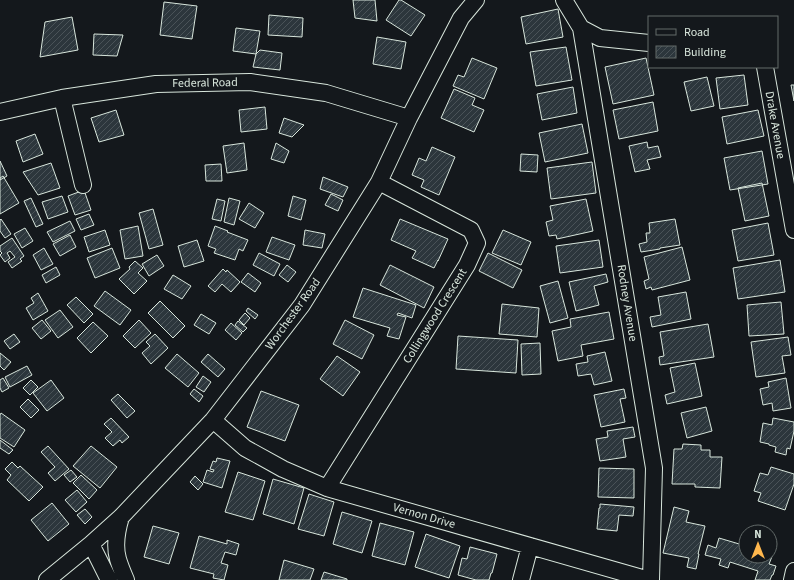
<svg xmlns="http://www.w3.org/2000/svg" width="794" height="580" font-family="'Source Sans 3',sans-serif">
  <defs>
    <pattern id="building-hatch" width="6" height="6" patternUnits="userSpaceOnUse"><rect width="6" height="6" fill="#2c363c"/><path d="M-1 1l2-2M0 6l6-6M5 7l2-2" fill="none" stroke="#4a5358"/></pattern>
  </defs>
  <rect width="100%" height="100%" fill="#14181c"/>
  <!-- building -->
  <path fill="url(#building-hatch)" stroke="#d8e6dc" d="M353,0H375L377,21L355,18Z
    M399,0H401L425,15L411,36L386,20Z
    M164,2L197,6L192,39L160,35Z
    M558,9L563,37L526,44L521,17Z
    M269,15L303,18L302,37L268,35Z
    M72,17L78,50L40,57L45,22Z
    M236,28L260,31L256,54L233,51Z
    M94,34L123,35L117,56L93,55Z
    M377,37L406,42L401,69L373,64Z
    M566,47L572,80L536,86L530,52Z
    M260,50L282,53L280,70L253,67L256,54Z
    M472,58L497,68L484,99L453,86L458,75L464,77Z
    M646,58L654,95L613,104L605,67Z
    M744,75L748,105L720,109L716,78Z
    M707,77L714,106L691,111L684,82Z
    M791,85H794V101Z
    M573,87L577,113L542,120L537,94Z
    M454,89L475,98L472,105L484,110L474,132L441,118Z
    M653,102L658,131L619,139L613,110Z
    M265,107L267,129L241,132L239,110Z
    M116,110L124,135L99,142L91,118Z
    M758,110L764,136L727,144L722,117Z
    M284,118L304,125L292,137L279,133Z
    M582,124L588,153L545,162L539,133Z
    M35,134L43,154L23,162L16,141Z
    M647,142L648,148L658,146L661,157L647,160L650,169L635,172L629,146Z
    M244,143L247,170L227,173L223,146Z
    M276,143L289,151L284,163L271,159Z
    M432,147L455,157L439,195L421,187L424,180L412,175L419,158L426,161Z
    M762,151L768,184L730,190L724,158Z
    M521,154L538,155L537,172L520,171Z
    M0,161L7,176L0,180Z
    M592,162L596,193L551,199L547,168Z
    M51,163L60,188L38,195L23,172Z
    M221,164L222,181H206L205,165Z
    M3,176L19,203L0,214V178Z
    M323,177L348,187L343,197L320,189Z
    M762,183L769,216L745,221L738,188Z
    M84,190L91,210L75,215L68,196Z
    M331,194L343,200L338,211L325,205Z
    M62,196L68,212L48,219L42,202Z
    M293,196L306,200L301,220L288,216Z
    M31,198L43,224L36,227L24,201Z
    M229,198L240,201L234,225L224,222Z
    M217,199L225,201L221,221L212,219Z
    M586,199L593,231L557,239L556,235L549,236L546,222L553,220L550,206Z
    M249,203L264,213L255,228L239,219Z
    M153,209L163,245L149,249L139,213Z
    M89,214L94,225L81,230L76,219Z
    M1,219L11,234L5,238L0,231V220Z
    M400,219L448,239L438,261V260L434,268L412,258L416,251L391,240Z
    M675,219L680,245L660,248V249L641,252L639,244L647,242L646,233H650L649,223Z
    M70,221L75,231L53,242L47,232Z
    M768,223L774,255L738,261L732,230Z
    M138,226L143,256L125,259L120,230Z
    M215,226L228,231L227,232L248,240L243,251L239,249L235,260L214,253L216,249L208,246Z
    M25,228L33,241L22,248L14,234Z
    M105,230L110,245L89,252L84,237Z
    M305,230L325,234L322,248L303,245Z
    M503,230L531,242L521,265L492,253Z
    M70,235L76,247L60,256L53,244Z
    M272,237L295,245L289,260L266,252Z
    M12,238L24,256L20,259L22,261L12,268L8,262L15,257L10,251L7,253L10,258L5,262L0,255L2,253L0,251V246Z
    M197,240L204,261L184,267L178,246Z
    M599,240L603,267L560,273L556,246Z
    M682,247L690,280L652,290L651,287L646,289L644,281L649,279L644,257Z
    M44,248L53,264L41,270L33,255Z
    M112,248L120,268L95,278L87,258Z
    M259,253L280,264L274,276L253,265Z
    M488,253L522,270L513,288L479,271Z
    M157,255L164,266L149,276L142,264Z
    M780,260L785,292L738,299L733,268Z
    M135,261L143,268L138,273L147,281L134,294L119,279L130,269L129,267Z
    M287,265L296,272L288,282L279,275Z
    M390,265L434,287L424,308L380,285Z
    M56,267L60,275L46,283L42,275Z
    M223,269L226,272L227,270L240,282L231,292L222,284L215,292L208,286Z
    M248,273L261,283L255,292L241,282Z
    M606,274L608,282L594,286L599,305L576,311L569,282Z
    M173,275L191,286L182,299L164,289Z
    M558,281L568,318L550,323L540,286Z
    M363,288L416,305L412,318L398,313L397,315L406,317L399,339L387,336L390,328L353,317Z
    M105,291L131,310L120,325L94,306Z
    M686,292L691,319L652,327L650,317L661,315L658,297Z
    M38,293L48,311L33,320L26,308L34,303L31,298Z
    M76,297L93,314L84,323L67,305Z
    M160,301L185,326L173,338L148,313Z
    M781,302L784,334L749,336L747,305Z
    M502,304L539,308L537,337L499,334Z
    M248,308L258,315L255,319L246,311Z
    M60,310L73,327L58,338L45,320Z
    M609,312L614,339L581,345L583,356L558,361L552,331L571,327L570,319Z
    M245,313L250,318L244,325L239,320Z
    M201,314L216,323L209,334L194,325Z
    M42,320L51,331L41,339L32,328Z
    M139,320L151,333L135,348L123,336Z
    M345,320L374,335L362,359L333,344Z
    M238,321L247,328L243,332L235,325Z
    M93,322L108,336L91,353L77,338Z
    M231,323L242,333L236,340L225,330Z
    M708,324L714,357L660,365L659,357L664,356L660,332Z
    M14,334L20,342L10,349L4,341Z
    M155,334L168,348L151,364L142,353L150,346L146,342Z
    M458,336L518,340L516,373L456,369Z
    M788,337L791,355L782,356L785,373L756,377L751,342Z
    M540,343L541,374L522,375L521,344Z
    M605,352L612,381L594,385L591,374L578,376L576,364L588,362L587,356Z
    M0,353L11,362L4,370L0,366Z
    M177,354L199,373L188,387L165,368Z
    M208,354L225,369L218,377L201,362Z
    M337,356L360,372L343,396L320,379Z
    M695,363L702,396L667,404L665,395L675,392L670,368Z
    M27,366L32,375L10,387L5,377Z
    M203,376L211,382L204,392L196,387Z
    M3,378L9,388L2,392L0,388V380Z
    M786,378L791,408L773,411L772,403L763,405L760,389L769,387L768,382Z
    M31,380L38,387L30,395L23,388Z
    M51,380L64,398L47,411L33,393Z
    M194,389L203,396L199,402L190,394Z
    M624,389L626,398L620,399L625,422L601,427L594,395Z
    M261,391L299,405L285,441L247,427Z
    M118,394L135,411L127,418L111,400Z
    M28,399L39,410L31,418L20,407Z
    M706,407L712,431L687,438L681,413Z
    M1,413L25,430L14,447L0,438V415Z
    M111,418L129,437L122,443L120,440L113,446L105,438L112,432L104,424Z
    M773,418L794,422V431L790,449L787,448L786,455L775,452L776,447L769,445V444L760,442L763,423L772,425Z
    M633,427L635,437L623,439L626,457L600,461L596,439L608,437L607,431Z
    M0,440L13,450L9,454L0,448Z
    M683,444L701,445V450H710V457H722L720,488L695,487V484H672L674,449H682Z
    M48,446L69,469L55,481L48,473L55,467L41,452Z
    M91,446L117,467L100,488L73,466Z
    M217,458L230,461L222,488L203,482L207,470L213,472L214,470L210,469L213,461L216,462Z
    M12,462L18,468L20,466L43,487L29,501L7,480L11,475L5,469Z
    M771,467L794,474V484L785,510L758,501L761,493L754,491L760,473L768,475Z
    M599,468L634,469V498L598,497Z
    M71,470L77,477L70,482L64,475Z
    M238,472L265,481L253,520L225,512Z
    M81,475L97,490L89,499L73,483Z
    M195,476L203,484L198,490L190,482Z
    M273,479L304,488L294,524L263,514Z
    M77,490L87,502L76,512L65,500Z
    M309,494L334,502L324,536L298,529Z
    M52,503L69,524L48,541L31,520Z
    M600,504L634,507L633,516L619,515L617,531L597,529L599,508H600Z
    M674,507L689,511L686,522L705,526L698,554H699L696,569L687,567L689,558L663,553Z
    M85,509L92,517L85,524L77,515Z
    M342,512L372,521L362,553L333,544Z
    M380,523L414,532L405,565L372,556Z
    M153,526L179,533L169,564L144,557Z
    M426,534L460,546L449,578L415,567Z
    M199,536L227,544V540L239,544L236,555L225,552L221,563L228,565L224,580L213,578L214,574L190,568Z
    M719,538L746,546V556H770V553L773,554L769,564L776,566L773,575H772L770,580H755L758,571L730,562L728,568L719,565L721,559L705,555L708,545L716,548Z
    M470,547L497,554L492,573H491L489,580H476L458,575L462,558L467,559Z
    M284,560L314,569L310,580H279Z
    M324,572L347,579V580H321Z"/>
  <g fill="none" stroke-linecap="round" stroke-linejoin="round">
    <defs>
      <path id="minor" d="M564,0L581,28L600,38L649,43
        M581,28L654,468L651,580
        M765,67L794,230
        M62,98L83,185
        M0,112L62,98L156,84L250,82L326,93L409,118
        M213,420L245,448L283,469L327,488L649,580
        M327,488L467,265L477,243L471,230L379,182
        M121,517C117,530 114,545 118,559C120,566 123,573 126,580
        M91,544L109,580
        M47,580L91,544L121,517L213,420L302,305L379,182L409,118L461,18L476,0
        M521,580L530,546
        M792,580L794,571"/>
    </defs>
    <!-- minor casing -->
    <use href="#minor" stroke="#d8e6dc" stroke-width="18"/>
    <!-- minor -->
    <use href="#minor" stroke="#14181c" stroke-width="16"/>
  </g>
  <g text-anchor="middle" dominant-baseline="central" stroke-width="3" stroke-linejoin="round" paint-order="stroke">
    <!-- street labels -->
    <g font-size="12" fill="#d8e6dc" stroke="#14181c">
      <text transform="translate(205 83) rotate(-1)">Federal Road</text>
      <text transform="translate(775 125) rotate(80)">Drake Avenue</text>
      <text transform="translate(627 303) rotate(81)">Rodney Avenue</text>
      <text transform="translate(293 314) rotate(-54)">Worchester Road</text>
      <text transform="translate(435 316) rotate(-58)">Collingwood Crescent</text>
      <text transform="translate(424 516) rotate(16)">Vernon Drive</text>
    </g>
  </g>
  <!-- legend -->
  <rect x="648" y="16" width="130" height="52" fill="#14181c" stroke="#626a69"/>
  <rect x="656" y="29" width="20" height="6" fill="#14181c" stroke="#626a69"/>
  <text x="684" y="36" font-size="12" fill="#d8e6dc">Road</text>
  <rect x="656" y="46" width="20" height="12" fill="url(#building-hatch)" stroke="#626a69"/>
  <text x="684" y="56" font-size="12" fill="#d8e6dc">Building</text>
  <!-- north arrow -->
  <g transform="translate(758 544)"><circle r="19" fill="#14181c" stroke="#626a69"/>
  <path d="M0-3L7 15L0 10L-7 15Z" fill="#ffb74d"/>
  <text y="-6" font-size="11" font-weight="bold" text-anchor="middle" fill="#d8e6dc">N</text>
  </g>
</svg>
